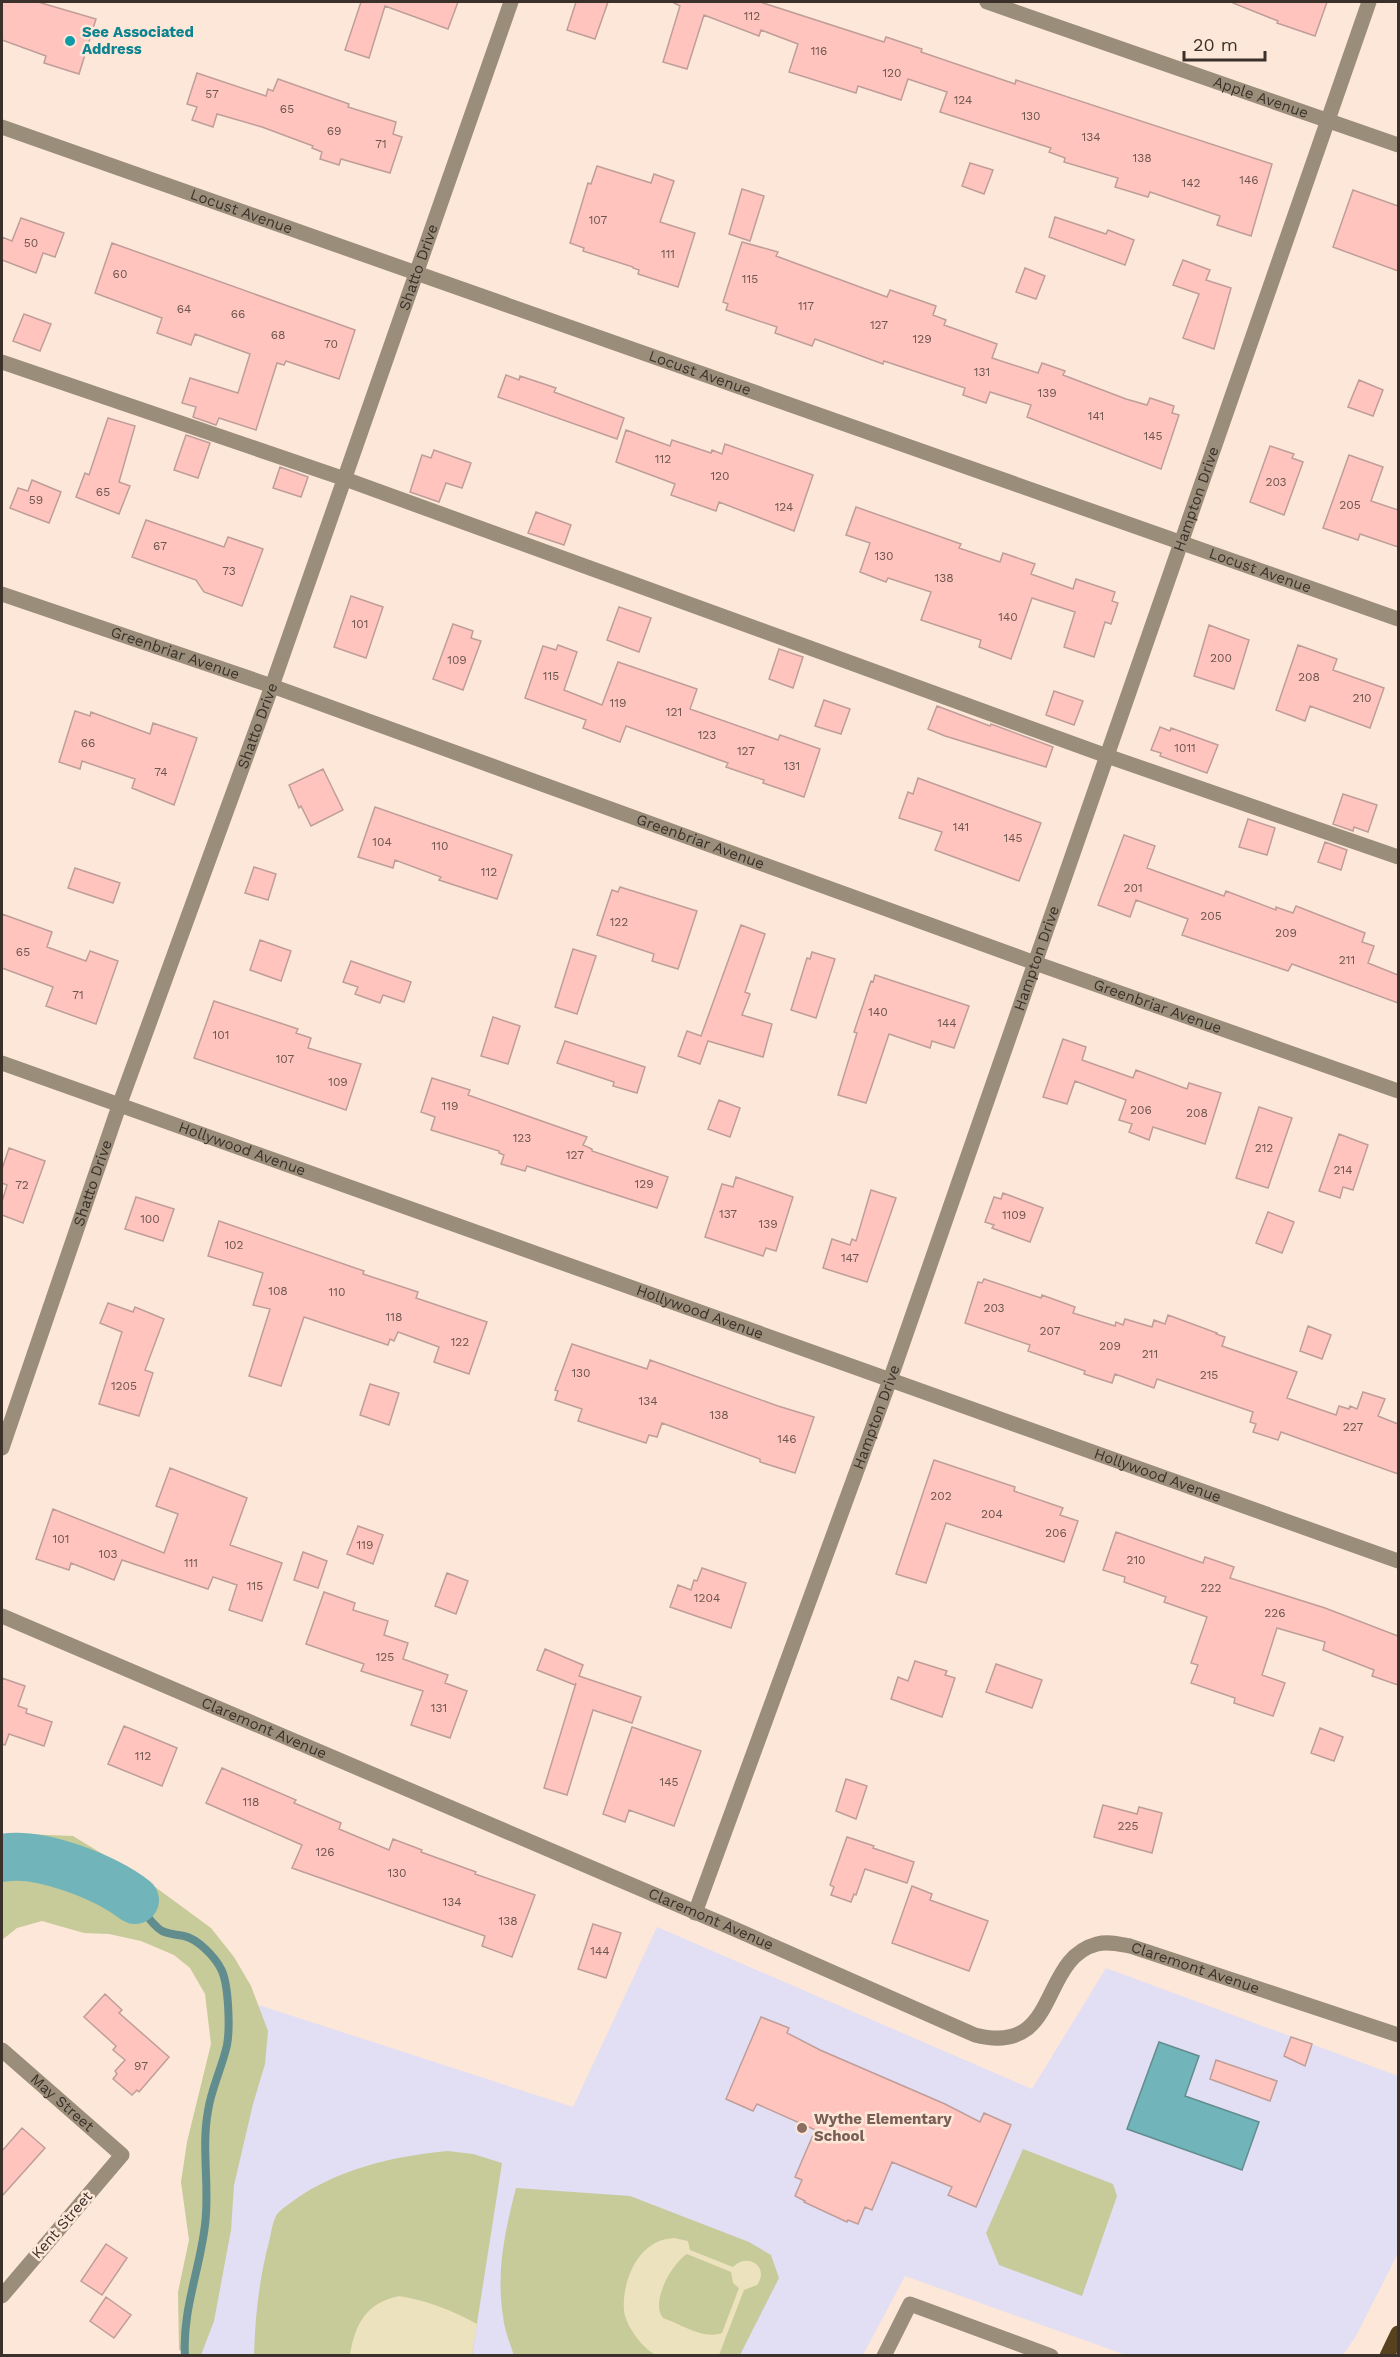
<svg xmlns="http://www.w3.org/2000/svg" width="1400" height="2357" font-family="'Work Sans',sans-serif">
  <rect width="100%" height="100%" fill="#fde7d8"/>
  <!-- education -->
  <path fill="#e2def4" d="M657,1927L1032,2089L1106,1968L1398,2076V2253L1356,2336L1343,2355H1126L905,2276L863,2355L185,2356L184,2340L228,1995L573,2107Z"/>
  <!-- green -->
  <path fill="#c7ca99" d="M24,1834L73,1836L147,1881L211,1928L234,1957L251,1986L268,2031L265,2064L253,2104L234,2185L231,2230L214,2321L201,2355H191L179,2350L178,2292L189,2240L181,2182L187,2142L211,2044L205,1994L190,1968L174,1955L141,1941L109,1934L84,1933L42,1921L17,1928L2,1940V1835Z
    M1023,2149L1113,2184L1117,2196L1082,2296L999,2265L986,2233Z
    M448,2151L473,2154L502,2163L472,2355L254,2356C255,2317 259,2280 269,2242C271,2234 272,2224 276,2216C279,2210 288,2205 293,2201C337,2169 394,2156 448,2151Z
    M516,2188L630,2196L749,2242L771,2255L779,2278L740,2355L514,2356C510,2343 504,2329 503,2316C496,2272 505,2230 516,2188Z"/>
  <!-- sand -->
  <path fill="#ece2bd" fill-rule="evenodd" d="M674,2238L688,2241L690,2250L733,2267C748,2252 770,2267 757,2285L744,2290L719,2355H656C642,2348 626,2326 624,2311C622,2288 632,2257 652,2245C659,2240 666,2239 674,2238ZM687,2254L731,2272L733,2283L739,2288L722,2333C702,2340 682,2324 663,2318C650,2302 672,2263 687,2254Z
    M399,2296C428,2301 452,2310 477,2324L472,2355H350C355,2324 366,2303 399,2296Z"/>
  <!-- water -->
  <path fill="#71b5ba" stroke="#618d8f" stroke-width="1.5" d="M1159,2042L1199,2056L1185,2096L1259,2122L1242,2170L1127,2129Z"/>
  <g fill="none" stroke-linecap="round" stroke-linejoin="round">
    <!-- stream -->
    <path stroke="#618d8f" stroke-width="8" d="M135,1900C143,1910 151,1924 162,1931C169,1934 177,1935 184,1936C198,1939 215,1957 221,1969C229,1984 230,2029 227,2045C222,2068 211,2089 208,2111C201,2149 210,2187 205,2225C200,2269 182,2311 185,2356"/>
    <!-- river -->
    <path stroke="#71b5ba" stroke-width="48" d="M2,1858C40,1851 105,1877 135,1900"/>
  </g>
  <!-- building -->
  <path fill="#ffc4bd" stroke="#bf9e9a" stroke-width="1.5" d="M2,2H38L96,19L79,74L44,63L46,56L2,40Z
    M361,2H458L448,29L385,6L369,58L345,50Z
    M576,2H608L595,39L567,30Z
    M675,2H760L884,42L886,37L922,49L921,52L1015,84L1016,80L1272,164L1251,236L1217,225L1220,216L1150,192L1148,197L1115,187L1118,178L1064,162L1065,158L1049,152L1051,148L940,112L947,92L908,79L901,100L858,86L856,93L789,72L798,44L761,30L759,36L704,15L687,69L663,62L680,6L674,3Z
    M1233,2H1327L1315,36L1277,23L1278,21L1233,3Z
    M197,73L266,96L268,89L273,91L278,79L349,104L348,107L396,122L393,134L402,137L390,173L341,159L339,165L320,159L322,152L312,148L313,146L262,127L217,114L213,127L192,120L197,107L187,104Z
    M970,163L993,170L984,194L962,186Z
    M597,166L651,183L654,174L674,181L660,222L695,233L678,287L638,274L639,270L633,268V267L583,251L584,248L570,243L588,183L591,184Z
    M742,189L764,196L750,241L729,234Z
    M1353,190L1398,206V271L1333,247Z
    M1055,217L1106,234L1108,230L1134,240L1125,265L1049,237Z
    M21,218L64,233L55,257L43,253L36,273L2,260V237L12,241Z
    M742,242L778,252L776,256L887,297L890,290L936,306L933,315L946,320L944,325L997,344L992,358L1038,373L1042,363L1065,371L1063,375L1126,399L1147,405L1150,398L1174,406L1172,413L1179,415L1161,469L1027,417L1031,405L990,392L986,403L963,395L965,388L884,361L883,364L815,339L812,346L775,333L777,327L726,310L728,304L723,302Z
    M112,243L355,330L339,379L286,361L284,365L277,363L256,430L219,418L216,425L193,417L196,407L182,403L190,378L238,393L250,354L195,334L191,345L157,333L162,318L95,293Z
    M1183,260L1210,270L1206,280L1231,288L1214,349L1183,338L1199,294L1173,285Z
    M1025,268L1045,276L1036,299L1016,292Z
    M24,314L51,324L40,351L13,341Z
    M506,375L519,380L520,376L556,388L554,392L624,418L617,439L498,397Z
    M1359,380L1383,390L1373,416L1348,407Z
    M108,418L135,426L119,482L130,486L119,514L76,497L85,473L89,475Z
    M626,430L670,446L672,440L711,453L712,450L722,454L725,444L813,475L794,531L719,502L716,511L671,495L675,484L616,462Z
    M186,435L210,443L198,478L174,470Z
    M1270,446L1294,454L1292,458L1303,462L1284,515L1250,502Z
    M434,450L471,463L462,488L446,483L439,502L410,492L422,455L431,458Z
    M1349,455L1383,467L1371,501L1398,510V547L1360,534L1358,540L1323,528Z
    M280,467L308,477L301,497L273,488Z
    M32,480L61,492L49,523L10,508L18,488L28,491Z
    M856,507L961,544L959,548L1000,562L1003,553L1035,564L1031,574L1073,589L1076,579L1115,592L1112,601L1118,603L1111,624L1105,622L1094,657L1064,647L1075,612L1032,598L1011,659L979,647L981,640L921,620L931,592L888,578L886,582L860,572L870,543L846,535Z
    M536,512L571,525L564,545L528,533Z
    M146,520L224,547L228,537L263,549L242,606L204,592L196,580L132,557Z
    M351,596L383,607L366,658L334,647Z
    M619,607L651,618L639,652L607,640Z
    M453,624L473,631L471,638L481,641L463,690L433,679Z
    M1209,625L1249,640L1234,689L1194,676Z
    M558,645L577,652L564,690L602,705L618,662L697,689L690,709L778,740L780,735L820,749L804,797L763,783L764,780L726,767L728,763L626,726L620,742L583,728L586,720L525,698L543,646L556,650Z
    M1298,645L1337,659L1333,670L1384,688L1370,728L1310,706L1305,721L1276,710Z
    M779,649L803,657L793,688L769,679Z
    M1054,691L1083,701L1074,725L1046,715Z
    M824,700L850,709L841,734L815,726Z
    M937,706L990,726L991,724L1053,747L1046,767L945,736L928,729Z
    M75,711L90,716L91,712L150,734L153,723L197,738L174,805L132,788L135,779L82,761L80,769L59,762Z
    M1160,727L1170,731L1171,728L1218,745L1207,773L1160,756L1161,753L1151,750Z
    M323,769L343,810L311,826L301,806L299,808L289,785Z
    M918,778L1041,823L1019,881L935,850L942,832L899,818L908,792L913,794Z
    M1343,794L1377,805L1368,832L1354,827L1353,831L1333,824Z
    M375,807L512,855L497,899L439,880L441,877L395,860L393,868L358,857Z
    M1248,819L1275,828L1267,855L1239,847Z
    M1124,835L1155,846L1147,868L1224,896L1226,891L1276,910V907L1293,913L1296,906L1365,933L1362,942L1374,946L1368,963L1398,975V1003L1292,964L1288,971L1182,935L1188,919L1136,900L1130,917L1098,905Z
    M1325,842L1347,850L1341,870L1318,862Z
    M254,867L276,874L268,900L245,893Z
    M75,868L120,883L113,903L68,888Z
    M620,887L697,911L678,969L652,961L654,954L597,935L612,890L618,892Z
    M2,914L52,932L47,947L86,961L90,951L118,961L96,1024L46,1006L53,987L2,968Z
    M741,925L765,934L745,992L750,994L742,1015L772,1024L763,1057L708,1041L700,1064L678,1056L687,1031L701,1036Z
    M260,940L291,951L281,981L250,970Z
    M573,949L596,956L577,1014L555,1007Z
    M812,952L835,959L816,1018L791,1010L807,958L810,959Z
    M351,961L411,982L404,1002L383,995L380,1003L355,994L358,987L343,982Z
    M875,975L969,1006L954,1048L932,1041L930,1048L889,1034L866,1103L838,1095L857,1033L854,1032L871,981L873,982Z
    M214,1001L298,1029L296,1033L311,1038L308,1048L361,1064L346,1110L194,1058Z
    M493,1017L520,1026L508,1064L481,1056Z
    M1063,1039L1086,1047L1082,1060L1133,1078L1136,1070L1187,1089L1189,1083L1221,1093L1205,1144L1153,1127L1149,1140L1129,1132L1132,1124L1119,1120L1126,1100L1075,1081L1067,1104L1043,1097Z
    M565,1041L645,1067L637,1093L613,1086L614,1082L557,1063Z
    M432,1078L470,1090L468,1095L587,1137L583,1145L592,1149V1151L668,1177L657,1208L527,1166L525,1171L501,1164L504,1155L499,1153V1151L431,1130L435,1117L421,1112Z
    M719,1100L740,1108L730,1137L708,1129Z
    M1259,1107L1292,1118L1268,1188L1236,1178Z
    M1339,1134L1368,1145L1353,1190L1343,1187L1340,1198L1319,1191Z
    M9,1148L45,1161L23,1223L2,1215V1202L7,1185L2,1183V1169Z
    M736,1177L793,1197L776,1251L766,1248L763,1256L705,1237L722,1184L733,1187Z
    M871,1190L896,1198L867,1282L823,1268L832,1239L850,1245L852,1239L856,1241Z
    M1003,1193L1043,1208L1030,1242L992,1228L994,1225L985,1222L994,1197L1001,1199Z
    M136,1197L174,1209L163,1241L125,1229Z
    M1268,1212L1294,1222L1282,1253L1256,1243Z
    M219,1221L364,1271L363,1274L418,1292L416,1298L487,1322L469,1374L434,1362L439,1347L398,1332L394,1341L390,1339L388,1345L304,1317L281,1386L249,1376L270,1309L253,1305L263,1273L208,1256Z
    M984,1279L1041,1298L1042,1295L1075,1307L1073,1313L1115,1326L1116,1322L1123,1325L1125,1319L1152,1327L1154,1320L1165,1324L1168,1315L1217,1333L1216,1334L1225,1337L1222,1346L1297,1372L1287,1398L1336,1415L1339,1406L1349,1409L1350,1406L1357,1409L1363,1392L1385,1399L1378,1416L1398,1424V1474L1281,1432L1278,1440L1253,1432L1256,1424L1250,1422L1253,1412L1157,1379L1154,1388L1115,1374L1112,1383L1084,1374L1085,1371L1028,1351L1030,1345L965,1323L978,1282L982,1283Z
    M108,1303L133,1312L135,1307L164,1319L145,1370L153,1373L139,1416L99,1404L122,1332L100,1323Z
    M1308,1326L1331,1335L1322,1359L1300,1351Z
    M572,1344L647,1369L650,1360L778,1406L814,1417L795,1473L760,1462V1459L662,1423L657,1437L649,1435L646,1443L578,1421L582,1409L555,1400L558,1391L555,1390Z
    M370,1384L399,1393L389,1425L360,1415Z
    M934,1460L1015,1487L1014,1491L1063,1508L1060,1515L1078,1521L1064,1562L946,1523L926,1583L896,1574Z
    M170,1468L247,1498L230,1545L282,1563L262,1621L229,1610L237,1585L213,1577L208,1589L122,1560L114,1580L71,1563L69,1570L36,1559L53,1509L164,1553L178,1514L156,1506Z
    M358,1526L383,1535L373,1564L347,1554Z
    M1116,1532L1203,1563L1205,1557L1234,1567L1230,1578L1325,1608L1398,1636V1685L1372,1676L1374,1670L1323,1650L1325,1642L1277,1628L1262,1675L1285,1683L1273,1716L1234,1703L1235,1698L1191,1683L1198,1665L1191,1663L1207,1617L1164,1602L1166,1597L1124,1582L1125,1577L1103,1570Z
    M303,1552L327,1561L318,1588L294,1580Z
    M702,1568L746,1583L731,1628L670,1607L678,1585L691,1590L694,1580L697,1581Z
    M447,1573L468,1581L456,1614L435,1606Z
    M324,1592L355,1603L353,1610L388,1621L384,1635L408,1643L403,1659L448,1675L445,1683L467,1691L450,1738L411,1725L423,1691L361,1671L364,1664L306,1644Z
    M545,1649L583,1665L579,1676L641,1697L632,1723L593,1710L567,1795L544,1788L576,1683L575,1685L537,1670Z
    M915,1661L947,1671L945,1675L955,1678L942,1717L891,1699L898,1677L908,1681Z
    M996,1664L1042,1680L1032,1708L986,1692Z
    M2,1678L25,1686L18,1706L27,1709L26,1713L52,1722L44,1746L9,1734L5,1745L2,1744Z
    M124,1726L177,1748L162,1786L108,1764Z
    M632,1727L701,1751L674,1826L629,1810L625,1822L603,1814Z
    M1320,1728L1343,1737L1334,1761L1311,1753Z
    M222,1768L296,1800L294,1803L341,1823L339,1829L389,1850L393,1839L422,1850L421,1852L476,1872L475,1874L535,1895L512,1957L482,1946L485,1936L292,1868L302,1845L206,1803Z
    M846,1779L867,1786L856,1819L836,1811Z
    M1103,1805L1137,1814L1139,1807L1162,1813L1152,1853L1094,1837Z
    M847,1837L874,1846L873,1848L914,1862L907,1883L865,1869L856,1895L854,1894L851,1902L831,1895L834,1887L830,1885Z
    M912,1886L932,1894L930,1900L988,1921L969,1971L892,1943Z
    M593,1924L621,1933L606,1978L578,1969Z
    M105,1994L122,2010L119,2013L169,2057L139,2092L137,2090L132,2095L113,2079L117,2074L115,2071L125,2060L113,2050L116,2046L84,2017Z
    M761,2017L789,2028L787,2033L820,2050L945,2104L980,2122L984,2113L1011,2125L976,2207L948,2195L952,2187L892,2162L872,2210L865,2207L858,2224L848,2220L847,2222L804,2202L805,2201L795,2196L802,2180L795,2177L813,2135L820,2132L757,2104L753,2111L726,2099Z
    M1291,2037L1312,2044L1305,2066L1284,2056Z
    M1216,2060L1277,2081L1270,2101L1210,2079Z
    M22,2128L45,2148L2,2196V2151Z
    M106,2244L127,2258L102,2295L81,2281Z
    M106,2297L131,2315L114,2338L90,2321Z"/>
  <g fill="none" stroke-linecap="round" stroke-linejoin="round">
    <!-- minor -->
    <g stroke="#9a8d7a" stroke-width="15">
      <path id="s1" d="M987,2L1398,145"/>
      <path id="s2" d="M2,127L1398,619"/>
      <path d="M2,362L345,479L1107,756L1398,857"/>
      <path id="s3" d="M2,594L272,686L1035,963L1398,1091"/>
      <path id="s4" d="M2,1063L1398,1561"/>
      <path id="s5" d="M2,1448L119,1106L272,686L511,2"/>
      <path id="s6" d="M2,1616L730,1927L975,2035C1061,2057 1038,1959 1097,1944C1108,1941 1119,1944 1130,1946L1398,2035"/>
      <path id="s7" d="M695,1913L890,1380L1369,2"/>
      <path id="s8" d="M2,2050L122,2155L2,2296"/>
      <path d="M884,2356L910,2304L1051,2356"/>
    </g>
    <!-- major -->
    <path stroke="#57411e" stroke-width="15" d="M1387,2356L1398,2333"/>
  </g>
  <!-- markers -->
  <circle fill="#0f9aa8" stroke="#fde7d8" stroke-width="2" cx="70" cy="41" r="6"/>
  <circle fill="#8d6e63" stroke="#fde7d8" stroke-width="2" cx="802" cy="2128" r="6"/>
  <g text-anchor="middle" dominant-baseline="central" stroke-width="5" stroke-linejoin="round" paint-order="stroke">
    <!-- number labels -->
    <g font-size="12" fill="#6d564f">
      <text x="752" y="16">112</text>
      <text x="819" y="51">116</text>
      <text x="892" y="73">120</text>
      <text x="212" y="94">57</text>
      <text x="963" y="100">124</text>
      <text x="287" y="109">65</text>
      <text x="1031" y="116">130</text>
      <text x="334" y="131">69</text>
      <text x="1091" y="137">134</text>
      <text x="381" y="144">71</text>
      <text x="1142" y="158">138</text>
      <text x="1249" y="180">146</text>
      <text x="1191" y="183">142</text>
      <text x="598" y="220">107</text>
      <text x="31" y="243">50</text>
      <text x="668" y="254">111</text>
      <text x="120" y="274">60</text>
      <text x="750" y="279">115</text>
      <text x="806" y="306">117</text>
      <text x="184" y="309">64</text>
      <text x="238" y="314">66</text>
      <text x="879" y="325">127</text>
      <text x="278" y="335">68</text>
      <text x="922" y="339">129</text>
      <text x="331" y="344">70</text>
      <text x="982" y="372">131</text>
      <text x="1047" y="393">139</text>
      <text x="1096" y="416">141</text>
      <text x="1153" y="436">145</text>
      <text x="663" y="459">112</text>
      <text x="720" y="476">120</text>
      <text x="1276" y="482">203</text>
      <text x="103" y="492">65</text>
      <text x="36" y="500">59</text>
      <text x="1350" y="505">205</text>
      <text x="784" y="507">124</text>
      <text x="160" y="546">67</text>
      <text x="884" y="556">130</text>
      <text x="229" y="571">73</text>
      <text x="944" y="578">138</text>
      <text x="1008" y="617">140</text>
      <text x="360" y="624">101</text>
      <text x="1221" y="658">200</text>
      <text x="457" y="660">109</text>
      <text x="551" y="676">115</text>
      <text x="1309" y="677">208</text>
      <text x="1362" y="698">210</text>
      <text x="618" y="703">119</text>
      <text x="674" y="712">121</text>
      <text x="707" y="735">123</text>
      <text x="88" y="743">66</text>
      <text x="1185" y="748">1011</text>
      <text x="746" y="751">127</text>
      <text x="792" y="766">131</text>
      <text x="161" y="772">74</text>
      <text x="961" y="827">141</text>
      <text x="1013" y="838">145</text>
      <text x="382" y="842">104</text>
      <text x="440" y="846">110</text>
      <text x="489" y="872">112</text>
      <text x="1133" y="888">201</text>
      <text x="1211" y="916">205</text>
      <text x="619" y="922">122</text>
      <text x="1286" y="933">209</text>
      <text x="23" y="952">65</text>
      <text x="1347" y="960">211</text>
      <text x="78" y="995">71</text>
      <text x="878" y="1012">140</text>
      <text x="947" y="1023">144</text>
      <text x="221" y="1035">101</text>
      <text x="285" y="1059">107</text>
      <text x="338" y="1082">109</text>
      <text x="450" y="1106">119</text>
      <text x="1141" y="1110">206</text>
      <text x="1197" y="1113">208</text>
      <text x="522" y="1138">123</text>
      <text x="1264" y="1148">212</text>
      <text x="575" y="1155">127</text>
      <text x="1343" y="1170">214</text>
      <text x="644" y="1184">129</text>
      <text x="22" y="1185">72</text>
      <text x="728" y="1214">137</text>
      <text x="1014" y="1215">1109</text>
      <text x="150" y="1219">100</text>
      <text x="768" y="1224">139</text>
      <text x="234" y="1245">102</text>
      <text x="850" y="1258">147</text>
      <text x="278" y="1291">108</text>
      <text x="337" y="1292">110</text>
      <text x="994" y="1308">203</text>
      <text x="394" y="1317">118</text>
      <text x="1050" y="1331">207</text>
      <text x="460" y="1342">122</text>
      <text x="1110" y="1346">209</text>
      <text x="1150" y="1354">211</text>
      <text x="581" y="1373">130</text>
      <text x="1209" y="1375">215</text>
      <text x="124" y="1386">1205</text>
      <text x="648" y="1401">134</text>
      <text x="719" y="1415">138</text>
      <text x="1353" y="1427">227</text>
      <text x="787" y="1439">146</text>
      <text x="941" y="1496">202</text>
      <text x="992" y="1514">204</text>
      <text x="1056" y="1533">206</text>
      <text x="61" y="1539">101</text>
      <text x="365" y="1545">119</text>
      <text x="108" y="1554">103</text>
      <text x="1136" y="1560">210</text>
      <text x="191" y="1563">111</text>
      <text x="255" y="1586">115</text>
      <text x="1211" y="1588">222</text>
      <text x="707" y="1598">1204</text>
      <text x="1275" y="1613">226</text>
      <text x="385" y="1657">125</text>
      <text x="439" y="1708">131</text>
      <text x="143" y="1756">112</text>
      <text x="669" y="1782">145</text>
      <text x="251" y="1802">118</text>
      <text x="1128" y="1826">225</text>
      <text x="325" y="1852">126</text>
      <text x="397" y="1873">130</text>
      <text x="452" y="1902">134</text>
      <text x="508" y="1921">138</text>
      <text x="600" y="1951">144</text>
      <text x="141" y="2066">97</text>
    </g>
    <!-- culture labels -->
    <g font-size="15" font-weight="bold" fill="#0d838f" stroke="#fde7d8" text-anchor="start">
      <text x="82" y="32">See Associated<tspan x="82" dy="17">Address</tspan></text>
    </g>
    <!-- street labels -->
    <g font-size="15" fill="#3c312a" stroke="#fde7d8">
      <text stroke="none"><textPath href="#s1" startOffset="290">Apple Avenue</textPath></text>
      <text stroke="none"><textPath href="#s2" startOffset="254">Locust Avenue</textPath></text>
      <text stroke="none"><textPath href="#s5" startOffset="1252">Shatto Drive</textPath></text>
      <text stroke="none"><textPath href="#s2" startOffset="740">Locust Avenue</textPath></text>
      <text stroke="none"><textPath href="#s7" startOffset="1500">Hampton Drive</textPath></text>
      <text stroke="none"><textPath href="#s2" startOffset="1334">Locust Avenue</textPath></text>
      <text stroke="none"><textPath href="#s3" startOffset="183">Greenbriar Avenue</textPath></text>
      <text stroke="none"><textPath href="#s5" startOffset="766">Shatto Drive</textPath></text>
      <text stroke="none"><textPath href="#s3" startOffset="741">Greenbriar Avenue</textPath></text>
      <text stroke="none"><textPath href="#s7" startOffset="1014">Hampton Drive</textPath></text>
      <text stroke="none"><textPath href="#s3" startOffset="1227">Greenbriar Avenue</textPath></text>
      <text stroke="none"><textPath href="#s4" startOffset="255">Hollywood Avenue</textPath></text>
      <text stroke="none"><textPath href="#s5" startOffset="280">Shatto Drive</textPath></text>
      <text stroke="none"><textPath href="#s4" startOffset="741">Hollywood Avenue</textPath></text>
      <text stroke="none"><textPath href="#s7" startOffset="528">Hampton Drive</textPath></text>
      <text stroke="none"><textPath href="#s4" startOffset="1227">Hollywood Avenue</textPath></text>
      <text stroke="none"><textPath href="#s6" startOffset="285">Claremont Avenue</textPath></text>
      <text stroke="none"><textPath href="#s6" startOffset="771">Claremont Avenue</textPath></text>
      <text stroke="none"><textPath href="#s6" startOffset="1329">Claremont Avenue</textPath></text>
      <text stroke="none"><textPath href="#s8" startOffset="80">May Street</textPath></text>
      <text transform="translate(62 2225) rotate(-49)">Kent Street</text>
    </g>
    <!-- education labels -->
    <g font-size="15" font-weight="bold" fill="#785e54" stroke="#fde7d8" text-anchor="start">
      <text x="814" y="2119">Wythe Elementary<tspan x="814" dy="17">School</tspan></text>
    </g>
  </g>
  <!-- border -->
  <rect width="1400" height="2357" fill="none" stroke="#3c312a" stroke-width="6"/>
  <!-- scale -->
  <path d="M1184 51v9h81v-9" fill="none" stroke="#3c312a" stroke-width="3"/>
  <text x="1193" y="51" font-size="18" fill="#3c312a" stroke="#fde7d8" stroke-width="4.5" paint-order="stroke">20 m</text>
</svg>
